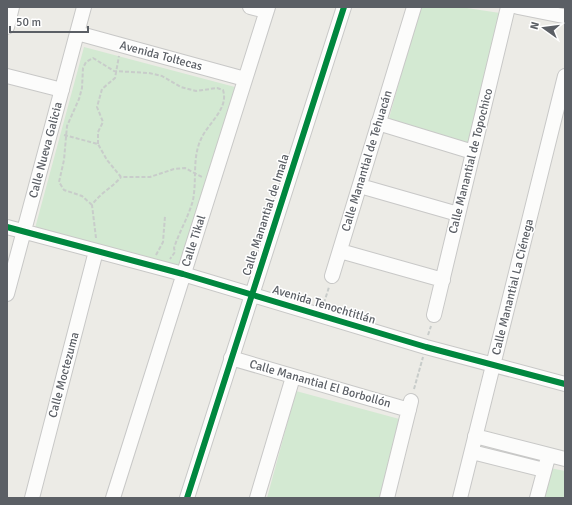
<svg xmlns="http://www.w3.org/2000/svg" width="572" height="505" font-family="Signika,sans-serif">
  <rect width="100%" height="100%" fill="#ecebe6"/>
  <!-- green -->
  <path fill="#d3e9d2" d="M420,7H460L500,13L468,145L388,122Z
    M84,47L235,87L179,271L34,232Z
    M296,391L403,420L381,498H267Z
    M550,468L565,471V498H543Z"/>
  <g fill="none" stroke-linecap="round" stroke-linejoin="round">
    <defs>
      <path id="minor" d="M250,7L266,11
        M518,7L563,16
        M7,27L12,7
        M77,33L245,79
        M7,76L62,90
        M378,123L473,152
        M360,186L458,214
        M7,227L183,274L426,347L565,384
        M340,251L443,280
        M332,276L414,7
        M7,294L84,7
        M434,315L508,7
        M231,358L409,410
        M475,436L565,459
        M472,452L544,470
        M32,498L96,251
        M113,498L268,7
        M187,498L344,7
        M257,498L293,377
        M387,498L411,401
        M460,498L565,76
        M537,498L547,461"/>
    </defs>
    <!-- minor casing -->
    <use href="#minor" stroke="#c8c8c7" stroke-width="16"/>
    <!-- path -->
    <path stroke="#c8ccca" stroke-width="2" stroke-dasharray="4 2" stroke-linecap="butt" d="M64,135L98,144L107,160L121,177H150L174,169L185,168L202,177
      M98,144V132L103,122L97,107L102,89L115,78L119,56
      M92,205L82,196L64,190L59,182L64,160L67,126L79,99L82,88L83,68L86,62L93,58L114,71L149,73L162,76L181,87L196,91L217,88L223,90C229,109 208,123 201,139C192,158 197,179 193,200C189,216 179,232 174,248L175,252L170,259
      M96,238L92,205C100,193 112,188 121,177
      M156,255L163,242L165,216
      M324,303L329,287
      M428,335L431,326
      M414,389L423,357"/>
    <!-- minor -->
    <use href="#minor" stroke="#fcfcfb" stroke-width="14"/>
    <defs>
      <path id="cycleway" d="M7,227L183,274L426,347L565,384
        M187,498L344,7"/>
    </defs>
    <!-- cycleway casing -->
    <use href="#cycleway" stroke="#fff" stroke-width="8"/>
    <!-- cycleway -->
    <use href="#cycleway" stroke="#00873e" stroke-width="6"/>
  </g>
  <g text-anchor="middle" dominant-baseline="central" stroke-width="3" stroke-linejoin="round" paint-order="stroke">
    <!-- street labels -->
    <g font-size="12" fill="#5b5f65" stroke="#fff">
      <text transform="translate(161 56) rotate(15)">Avenida Toltecas</text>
      <text transform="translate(46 150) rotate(-75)">Calle Nueva Galicia</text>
      <text transform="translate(367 161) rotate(-73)">Calle Manantial de Tehuacán</text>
      <text transform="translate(471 161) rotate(-76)">Calle Manantial de Topochico</text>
      <text transform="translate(266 215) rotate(-72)">Calle Manantial de Imala</text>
      <text transform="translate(194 241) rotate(-72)">Calle Tikal</text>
      <text transform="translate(513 287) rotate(-76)">Calle Manantial La Ciénega</text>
      <text transform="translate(324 305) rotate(17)">Avenida Tenochtitlán</text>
      <text transform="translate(64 375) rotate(-75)">Calle Moctezuma</text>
      <text transform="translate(320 384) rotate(16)">Calle Manantial El Borbollón</text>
    </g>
  </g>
  <!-- border -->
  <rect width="572" height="505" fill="none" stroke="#5b5f65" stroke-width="16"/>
  <!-- north arrow -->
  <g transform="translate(544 28) rotate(284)" stroke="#ffffff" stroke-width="3" paint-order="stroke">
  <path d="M0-3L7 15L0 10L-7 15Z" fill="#5b5f65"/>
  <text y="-6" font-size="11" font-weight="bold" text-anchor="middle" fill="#5b5f65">N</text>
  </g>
  <!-- scale -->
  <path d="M10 26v6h78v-6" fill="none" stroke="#5b5f65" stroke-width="2"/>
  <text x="16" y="26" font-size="12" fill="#5b5f65" stroke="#ffffff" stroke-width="3" paint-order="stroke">50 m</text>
</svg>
